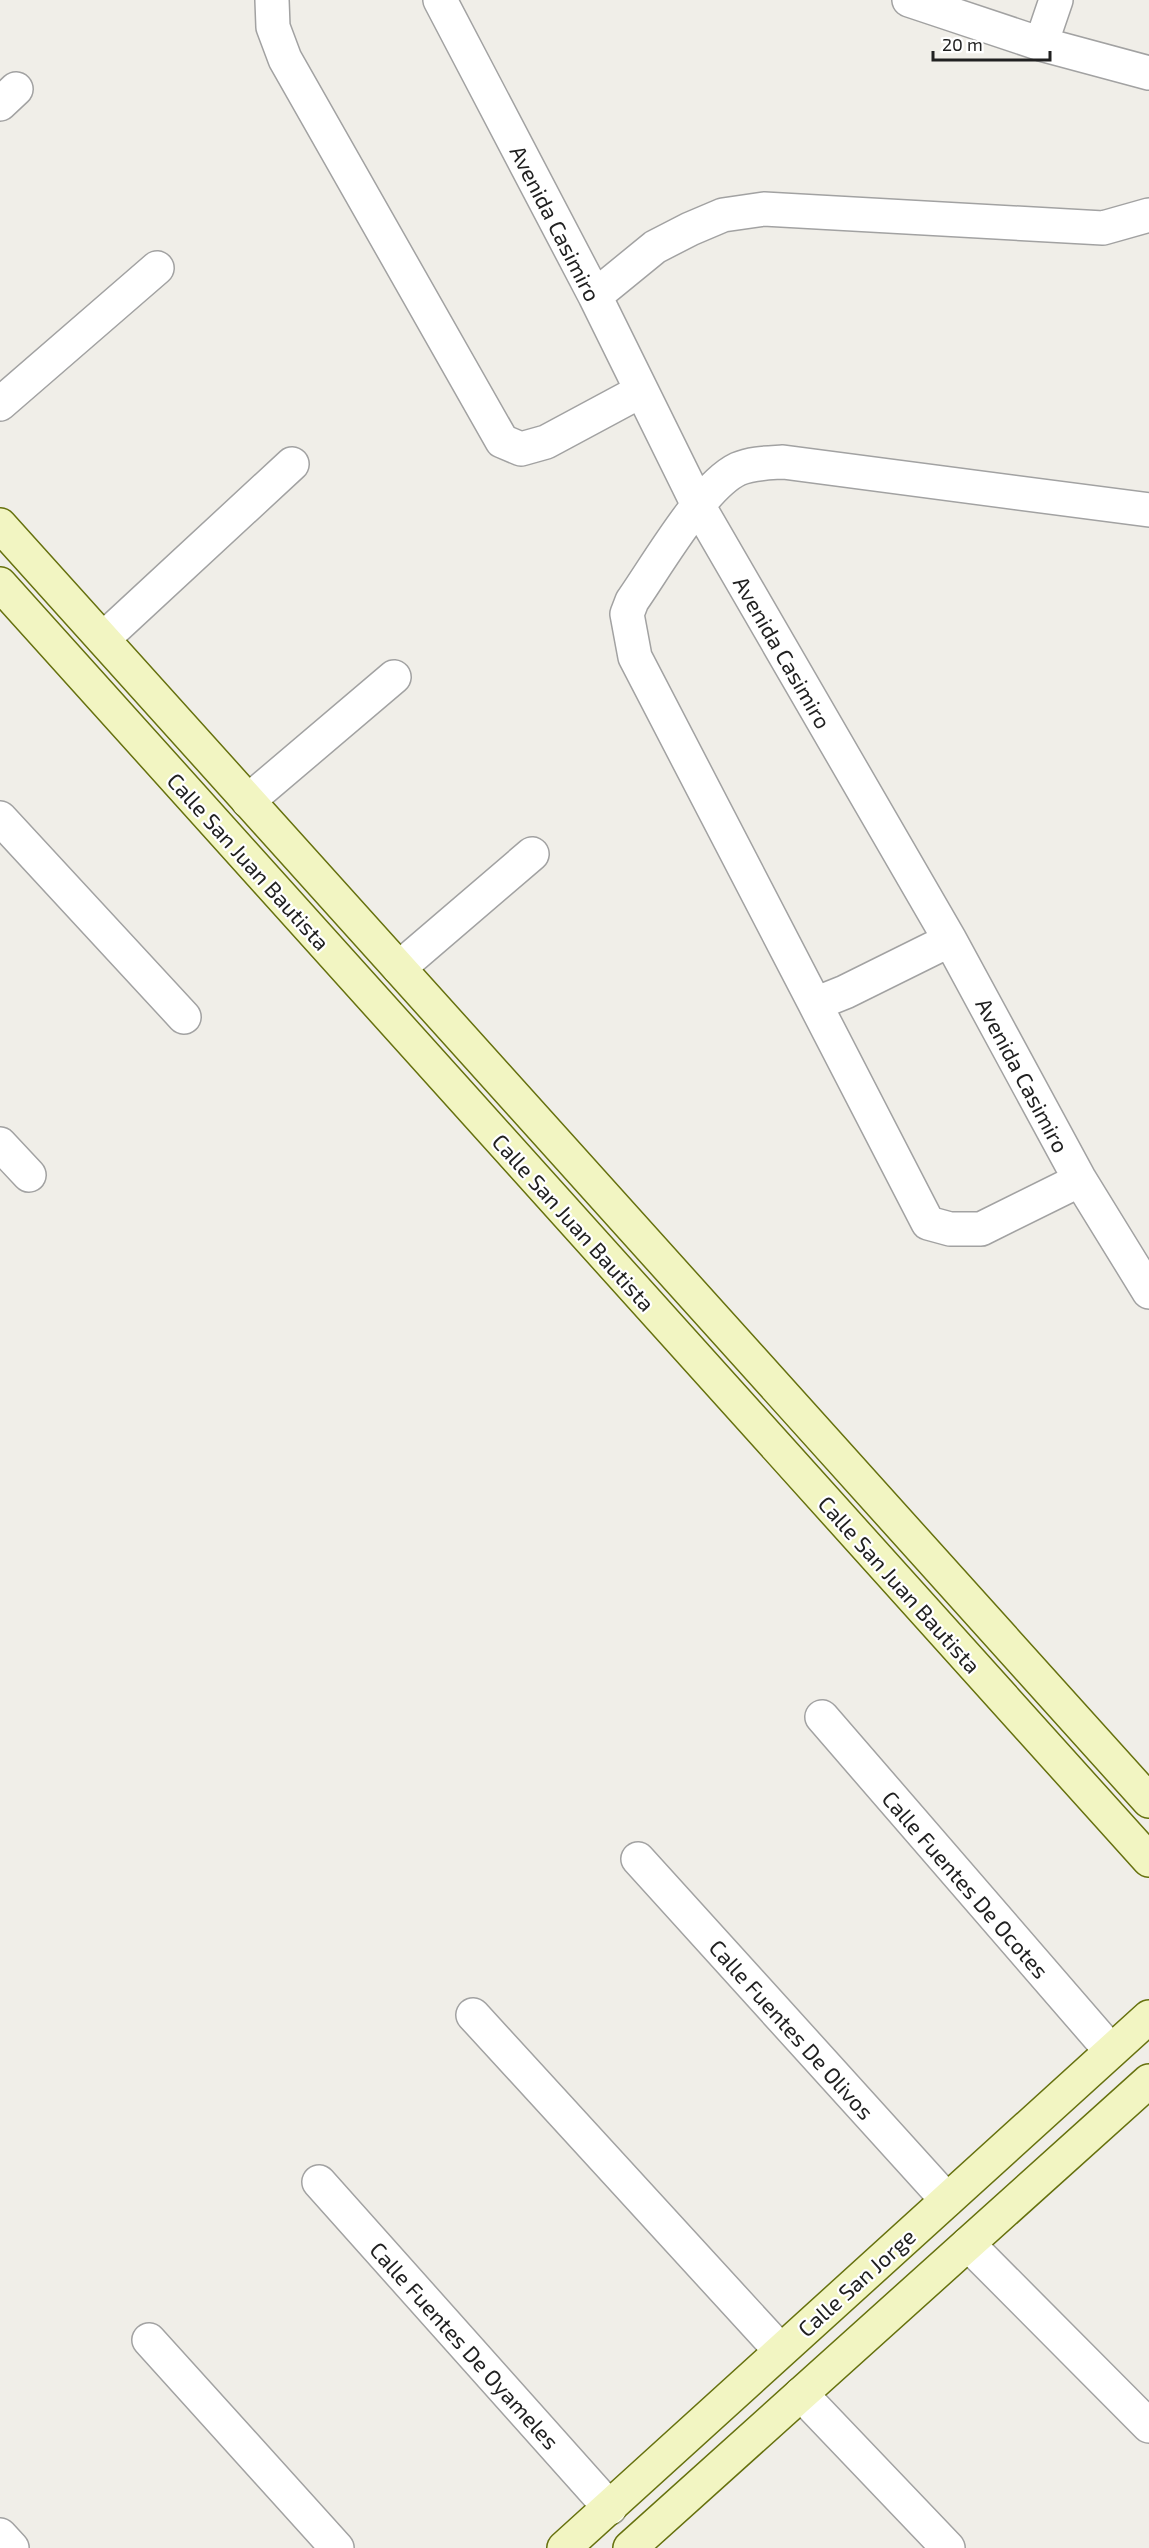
<svg xmlns="http://www.w3.org/2000/svg" width="1149" height="2548" font-family="'Exo 2',sans-serif">
  <rect width="100%" height="100%" fill="#f0eee8"/>
  <g fill="none" stroke-linecap="round" stroke-linejoin="round">
    <defs>
      <path id="street" d="M272,0L273,27L285,59L502,441L521,449L546,442L641,391
        M440,0L595,296L698,505L950,940L1080,1180L1149,1292
        M909,0L1041,44L1149,73
        M1041,44L1056,0
        M0,104L16,89
        M595,296L655,247L690,229L723,215L764,209L1103,228L1149,215
        M0,404L157,268
        M103,639L292,464
        M248,801L394,677
        M0,818L184,1017
        M950,940L845,992L815,1004L635,657L627,614L632,601C656,567 702,486 738,469C752,463 768,463 783,462L1149,510
        M399,968L532,854
        M815,1004L928,1223L950,1229H981L1080,1180
        M0,1144L29,1175
        M822,1717L1111,2051
        M638,1859L947,2200
        M473,2015L780,2350
        M319,2182L610,2508
        M968,2244L1149,2426
        M149,2340L337,2548
        M801,2394L948,2548
        M0,2535L12,2548"/>
      <path id="secondary" d="M0,525L1149,1801
        M0,584L1149,1860
        M564,2548L1149,2017
        M630,2548L1149,2081"/>
    </defs>
    <!-- street casing -->
    <use href="#street" stroke="#a2a2a2" stroke-width="36"/>
    <!-- secondary casing -->
    <use href="#secondary" stroke="#66710e" stroke-width="36"/>
    <!-- street -->
    <use href="#street" stroke="#fff" stroke-width="33"/>
    <!-- secondary -->
    <use href="#secondary" stroke="#f2f5c2" stroke-width="33"/>
  </g>
  <g text-anchor="middle" dominant-baseline="central" stroke-width="4.5" stroke-linejoin="round" paint-order="stroke">
    <!-- street labels -->
    <g font-size="22" fill="#212121" stroke="#fff">
      <text transform="translate(556 223) rotate(63)">Avenida Casimiro</text>
      <text transform="translate(783 652) rotate(60)">Avenida Casimiro</text>
      <text transform="translate(249 861) rotate(48)">Calle San Juan Bautista</text>
      <text transform="translate(1023 1075) rotate(62)">Avenida Casimiro</text>
      <text transform="translate(574 1222) rotate(48)">Calle San Juan Bautista</text>
      <text transform="translate(900 1584) rotate(48)">Calle San Juan Bautista</text>
      <text transform="translate(966 1884) rotate(49)">Calle Fuentes De Ocotes</text>
      <text transform="translate(792 2029) rotate(48)">Calle Fuentes De Olivos</text>
      <text transform="translate(856 2282) rotate(-42)">Calle San Jorge</text>
      <text transform="translate(465 2345) rotate(48)">Calle Fuentes De Oyameles</text>
    </g>
  </g>
  <!-- scale -->
  <path d="M933 51v9h117v-9" fill="none" stroke="#212121" stroke-width="3"/>
  <text x="942" y="51" font-size="18" fill="#212121" stroke="#ffffff" stroke-width="4.5" paint-order="stroke">20 m</text>
</svg>
